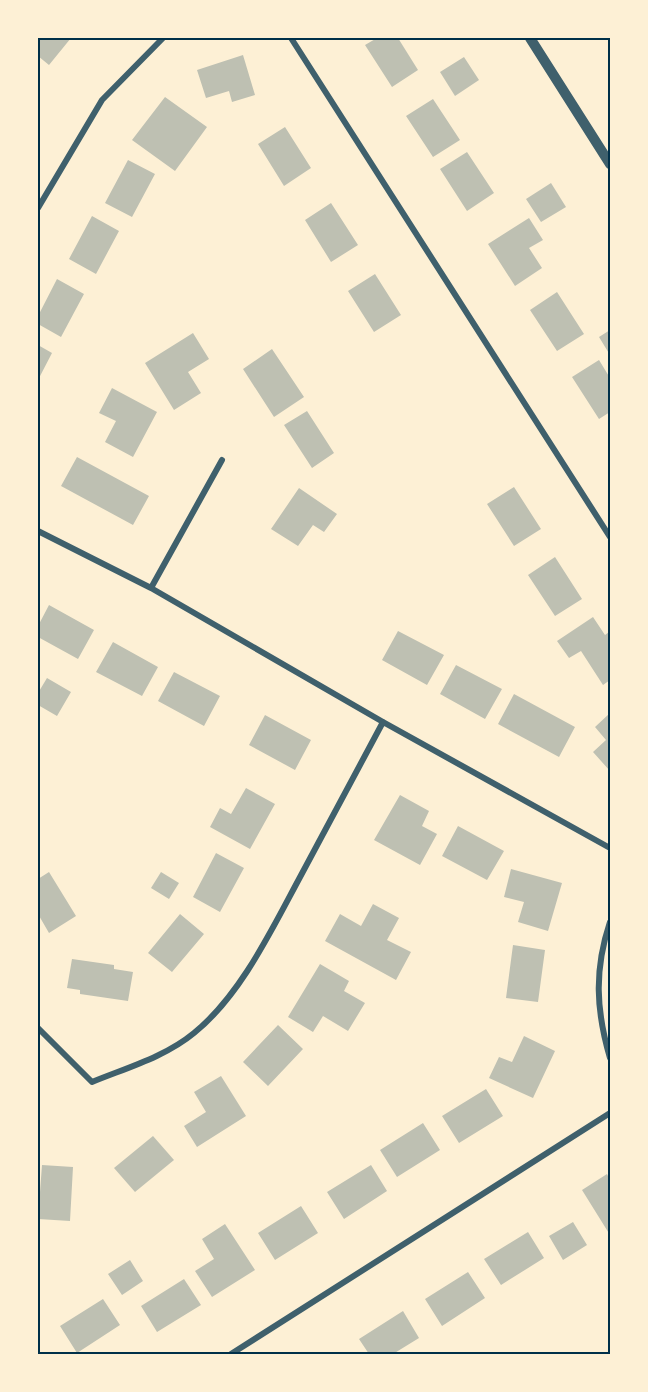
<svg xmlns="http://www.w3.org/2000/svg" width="648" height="1392" font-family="'PT Sans Narrow',sans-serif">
  <rect width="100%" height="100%" fill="#fdf0d5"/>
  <!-- building -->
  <path fill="#bec0b2" d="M38,38H71L49,65L38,56Z
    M377,38H398L418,70L392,87L365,45Z
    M243,55L255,95L232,102L229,91L206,98L197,70Z
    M464,57L479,80L455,96L440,72Z
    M165,97L207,127L175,171L132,140Z
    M433,99L460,140L433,157L406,116Z
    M285,127L311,168L284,186L258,144Z
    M467,152L494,193L467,211L440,169Z
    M128,160L155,174L132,217L105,203Z
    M551,183L566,207L541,222L526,199Z
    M331,203L358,245L331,262L305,220Z
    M92,216L119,231L96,274L69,259Z
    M529,218L543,240L529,248L542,268L515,286L488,244Z
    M375,274L401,315L374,332L348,291Z
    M57,279L84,294L61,337L38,324V316Z
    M557,292L584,334L557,351L530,310Z
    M610,330V355L599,337Z
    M193,333L209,359L188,372L201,393L174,410L145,363Z
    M38,345L52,353L38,380Z
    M272,349L304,397L274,417L243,369Z
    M599,360L610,378V412L599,419L572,377Z
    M112,388L157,412L133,457L105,442L116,421L99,413Z
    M307,411L334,453L312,468L284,425Z
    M77,457L149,496L133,525L61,486Z
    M514,487L541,529L514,546L487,504Z
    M299,488L337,514L324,532L313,525L298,546L271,529Z
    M555,557L582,599L555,616L528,575Z
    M49,605L94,630L78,659L38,637V626Z
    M593,617L605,635L609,632L610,634V680L603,685L581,651L569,658L557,641Z
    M398,631L444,655L427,685L382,660Z
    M113,642L158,667L142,696L96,672Z
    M456,665L502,689L485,719L440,694Z
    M174,672L220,696L204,726L158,701Z
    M47,678L71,692L57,716L38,705V693Z
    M514,694L575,727L559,757L498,724Z
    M610,713V771L593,752L606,740L595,727Z
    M265,715L311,740L295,770L249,745Z
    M246,788L275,804L250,849L210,827L220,808L231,814Z
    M400,795L429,811L422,826L437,834L420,865L374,840Z
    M458,826L504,851L487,880L442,856Z
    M216,853L244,868L220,912L193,897Z
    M511,869L562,883L548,931L518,922L524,902L504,897Z
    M49,872L76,916L49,933L38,914V879Z
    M161,872L179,883L169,899L151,888Z
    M373,904L399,918L387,940L411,952L396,980L325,941L340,914L361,926Z
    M180,914L204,934L172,972L148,953Z
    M513,945L545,950L538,1002L506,998Z
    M72,959L114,965V969L133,972L128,1001L80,994V990L67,988Z
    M320,964L349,981L344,991L365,1003L348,1031L323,1016L313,1032L288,1017Z
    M278,1025L303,1049L268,1086L243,1062Z
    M524,1036L555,1051L533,1098L489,1078L499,1057L512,1062Z
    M221,1076L246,1116L197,1147L184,1126L206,1112L194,1092Z
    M486,1089L503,1116L459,1143L442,1116Z
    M423,1123L440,1150L397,1177L380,1150Z
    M153,1136L174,1160L135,1192L114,1168Z
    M42,1165L73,1167L70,1221L38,1219Z
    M371,1165L387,1191L344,1219L327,1192Z
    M607,1174L610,1180V1235L582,1190Z
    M301,1206L318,1233L275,1260L258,1233Z
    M573,1222L587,1245L563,1260L549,1236Z
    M225,1224L255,1270L212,1297L195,1271L214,1259L202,1239Z
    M528,1232L544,1258L501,1285L484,1259Z
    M130,1260L143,1281L122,1295L108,1274Z
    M468,1272L485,1298L442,1326L425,1299Z
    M184,1279L201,1305L157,1332L141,1306Z
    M103,1299L120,1325L77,1353L60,1326Z
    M403,1311L419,1338L393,1354H369L359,1339Z"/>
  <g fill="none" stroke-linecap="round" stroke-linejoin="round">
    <!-- minor -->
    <path stroke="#3f606c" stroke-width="6" d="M291,38L610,537
      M38,208L102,100L163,38
      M38,531L151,588L383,722L610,848
      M151,588L222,460
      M610,922C594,970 596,1010 610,1058
      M38,1028L92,1082C126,1068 165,1057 194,1033C240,996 271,931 299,879C327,827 355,775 383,722
      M231,1354L610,1113"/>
    <!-- tertiary -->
    <path stroke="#3f606c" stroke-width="10" d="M530,38L610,164"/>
  </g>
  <!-- border -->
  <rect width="648" height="1392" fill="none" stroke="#fdf0d5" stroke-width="78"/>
  <rect x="39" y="39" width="570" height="1314" fill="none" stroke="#003049" stroke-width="2"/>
</svg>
